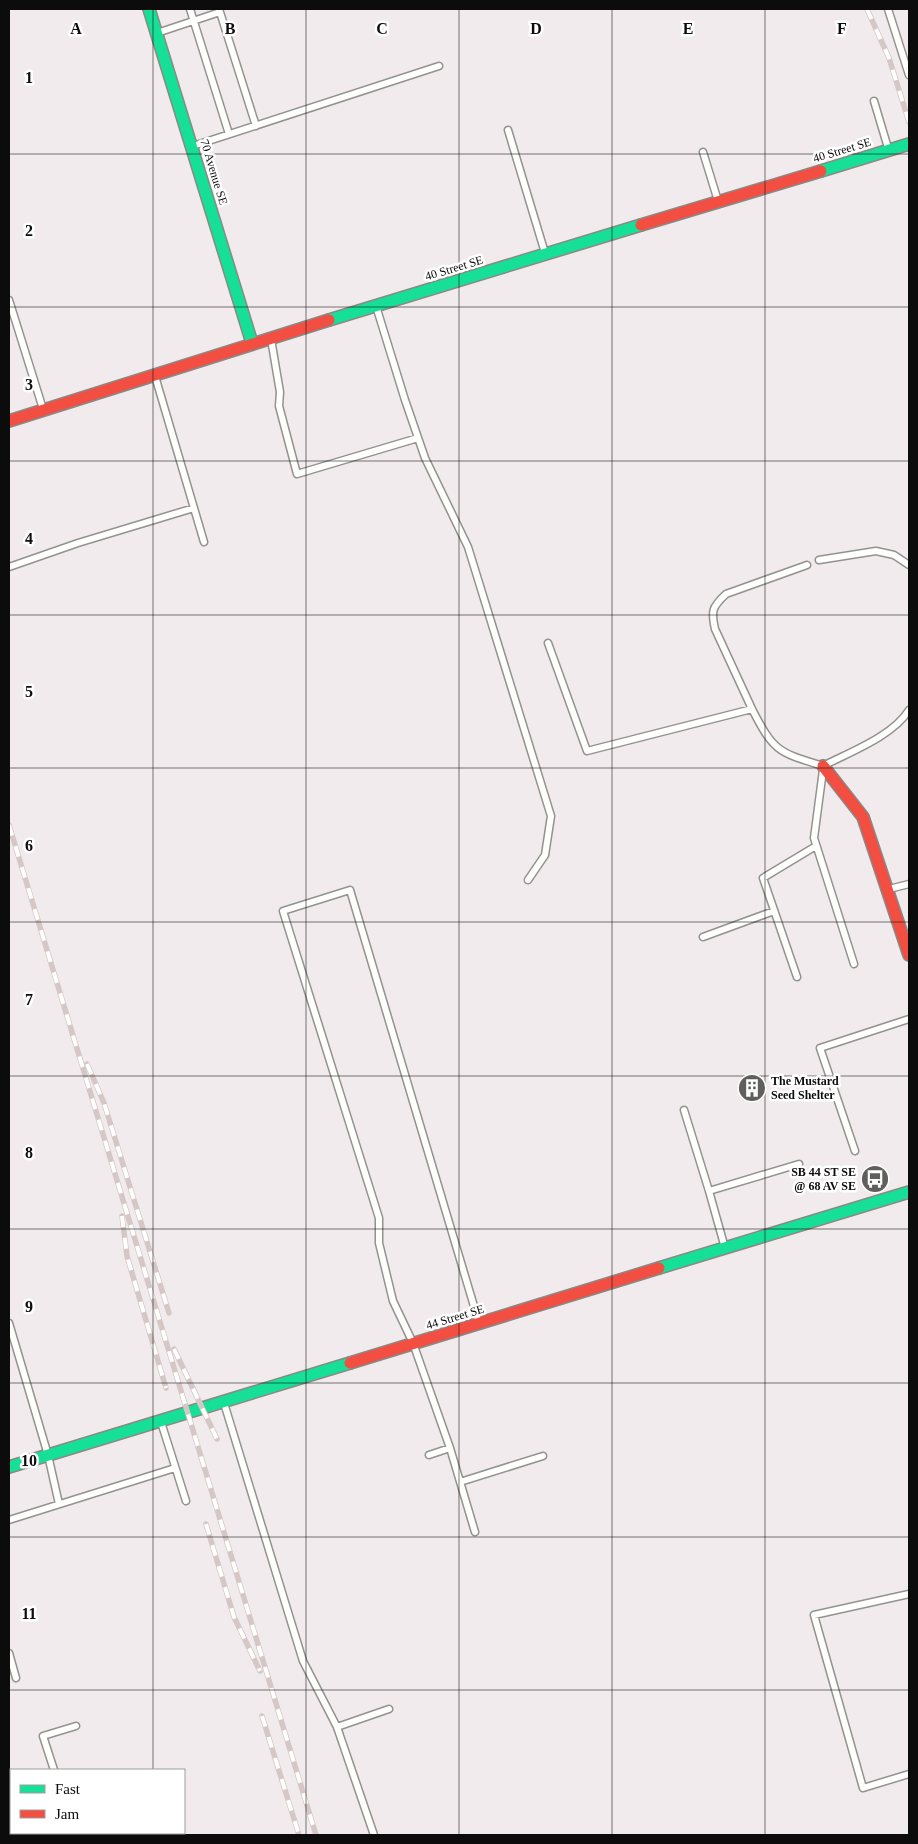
<svg xmlns="http://www.w3.org/2000/svg" width="918" height="1844" font-family="'Times New Roman',serif">
  <rect width="100%" height="100%" fill="#faf8f0"/>
  <!-- industrial -->
  <path fill="#f1ebed" fill-rule="evenodd" d="M9,9H909V1835H9ZM11,1770H184V1833H11Z"/>
  <g fill="none" stroke-linecap="round" stroke-linejoin="round">
    <defs>
      <path id="lane" d="M190,9L229,134
        M219,9L256,126
        M888,9L909,75
        M157,33L220,12
        M874,101L888,148
        M508,130L545,253
        M193,146L439,66
        M703,152L718,201
        M9,300L43,409
        M376,306L405,400L425,458L468,547L551,816L545,855L528,880
        M271,339L280,392L279,406L297,474L418,438
        M155,376L204,542
        M819,560L876,551L894,555L909,565
        M9,567L78,543L194,508
        M548,643L587,751L752,709C774,752 778,752 823,766C850,752 893,736 909,710
        M752,709L715,629C711,611 712,607 726,594L807,565
        M823,770L814,838L854,964
        M889,889L909,884
        M703,937L774,911
        M797,977L763,878L816,846
        M684,1110L709,1191L799,1164
        M855,1151L820,1048L909,1019
        M709,1191L725,1248
        M9,1323L48,1455L59,1504
        M224,1403L303,1661L337,1727L374,1835
        M161,1422L186,1501
        M429,1455L450,1448
        M460,1482L543,1456
        M9,1520L175,1468
        M475,1532L450,1448L413,1343L393,1301L379,1243V1218L283,911L350,890L479,1323
        M909,1594L814,1615L863,1788L909,1774
        M9,1653L16,1678
        M337,1727L389,1709
        M54,1770L43,1736L76,1726
        M72,1833L73,1835
        M32,1835L40,1833"/>
      <path id="fast" d="M149,9L252,343
        M821,171L909,144
        M329,320L641,225
        M659,1268L909,1192
        M9,1467L350,1363"/>
      <path id="jam" d="M641,225L821,171
        M9,421L329,320
        M823,766L863,817L909,955
        M350,1363L659,1268"/>
    </defs>
    <!-- lane casing -->
    <use href="#lane" stroke="#93928f" stroke-width="9"/>
    <!-- fast casing -->
    <use href="#fast" stroke="#8a8985" stroke-width="14"/>
    <!-- jam casing -->
    <use href="#jam" stroke="#8a8985" stroke-width="14"/>
    <!-- lane -->
    <use href="#lane" stroke="#fefefd" stroke-width="6"/>
    <!-- fast -->
    <use href="#fast" stroke="#16e098" stroke-width="11"/>
    <!-- jam -->
    <use href="#jam" stroke="#f24e42" stroke-width="11"/>
    <defs>
      <path id="rail" d="M867,9L889,58L909,122
        M9,825L316,1835
        M87,1064L104,1103L169,1313
        M122,1216L127,1256L166,1388
        M174,1349L217,1439
        M206,1524L234,1617L260,1671
        M262,1716L299,1835"/>
    </defs>
    <!-- rail casing -->
    <use href="#rail" stroke="#d5c7c6" stroke-width="5.5"/>
    <!-- rail -->
    <use href="#rail" stroke="#fff" stroke-width="4" stroke-dasharray="11" stroke-linecap="butt"/>
  </g>
  <!-- grid -->
  <path fill="none" stroke="#0c0c0c" stroke-width="1" stroke-opacity="0.55" d="M153,9V1770M306,9V1835M459,9V1835M612,9V1835M765,9V1835M9,154H909M9,307H909M9,461H909M9,615H909M9,768H909M9,922H909M9,1076H909M9,1229H909M9,1383H909M9,1537H909M9,1690H909M153,1833V1835"/>
  <!-- icons -->
  <defs>
    <symbol id="building-disc" viewBox="-11 -11 22 22"><circle r="9.5" fill="#5f5f5c" stroke="#fff"/><path d="M-4-6H4V6H1V3H-1V6H-4ZM-2.5-4.3h1.7v1.8h-1.7ZM.8-4.3h1.7v1.8H.8ZM-2.5-1h1.7V.8h-1.7ZM.8-1h1.7V.8H.8Z" fill="#fff"/></symbol>
    <symbol id="bus-disc" viewBox="-11 -11 22 22"><circle r="9.5" fill="#5f5f5c" stroke="#fff"/><path d="M-5-6H5V4H4V6H2V4H-2V6H-4V4H-5ZM-3.5-4V0h7V-4ZM-3.5 1.2v1.5H-2V1.2ZM2 1.2v1.5H3.5V1.2Z" fill="#fff"/></symbol>
  </defs>
  <g fill-rule="evenodd">
    <use href="#building-disc" x="736" y="1072" width="32" height="32"/>
    <use href="#bus-disc" x="859" y="1163" width="32" height="32"/>
  </g>
  <g text-anchor="middle" dominant-baseline="central" stroke-width="5" stroke-linejoin="round" paint-order="stroke">
    <!-- street labels -->
    <g font-size="12" fill="#0c0c0c" stroke="#fff">
      <text transform="translate(842 150) rotate(-17)">40 Street SE</text>
      <text transform="translate(214 172) rotate(73)">70 Avenue SE</text>
      <text transform="translate(454 268) rotate(-17)">40 Street SE</text>
      <text transform="translate(455 1317) rotate(-17)">44 Street SE</text>
    </g>
    <!-- poi labels -->
    <g font-size="12" font-weight="bold" fill="#0c0c0c" stroke="#fff" text-anchor="start">
      <text x="771" y="1081">The Mustard<tspan x="771" dy="14">Seed Shelter</tspan></text>
      <text x="856" y="1172" text-anchor="end">SB 44 ST SE<tspan x="856" dy="14">@ 68 AV SE</tspan></text>
    </g>
  </g>
  <g font-size="16" text-anchor="middle" font-weight="bold" fill="#0c0c0c" stroke="#fff" stroke-width="5" stroke-linejoin="round" paint-order="stroke">
    <text x="76" y="34">A</text>
    <text x="230" y="34">B</text>
    <text x="382" y="34">C</text>
    <text x="536" y="34">D</text>
    <text x="688" y="34">E</text>
    <text x="842" y="34">F</text>
    <text x="29" y="83">1</text>
    <text x="29" y="236">2</text>
    <text x="29" y="390">3</text>
    <text x="29" y="544">4</text>
    <text x="29" y="697">5</text>
    <text x="29" y="851">6</text>
    <text x="29" y="1005">7</text>
    <text x="29" y="1158">8</text>
    <text x="29" y="1312">9</text>
    <text x="29" y="1466">10</text>
    <text x="29" y="1619">11</text>
  </g>
  <!-- border -->
  <rect width="918" height="1844" fill="none" stroke="#0c0c0c" stroke-width="20"/>
  <!-- legend -->
  <rect x="10" y="1769" width="175" height="65" fill="#ffffff" stroke="#9e9e9e"/>
  <rect x="20" y="1785" width="25" height="8" fill="#16e098" stroke="#9e9e9e"/>
  <text x="55" y="1794" font-size="15" fill="#0c0c0c">Fast</text>
  <rect x="20" y="1810" width="25" height="8" fill="#f24e42" stroke="#9e9e9e"/>
  <text x="55" y="1819" font-size="15" fill="#0c0c0c">Jam</text>
</svg>
